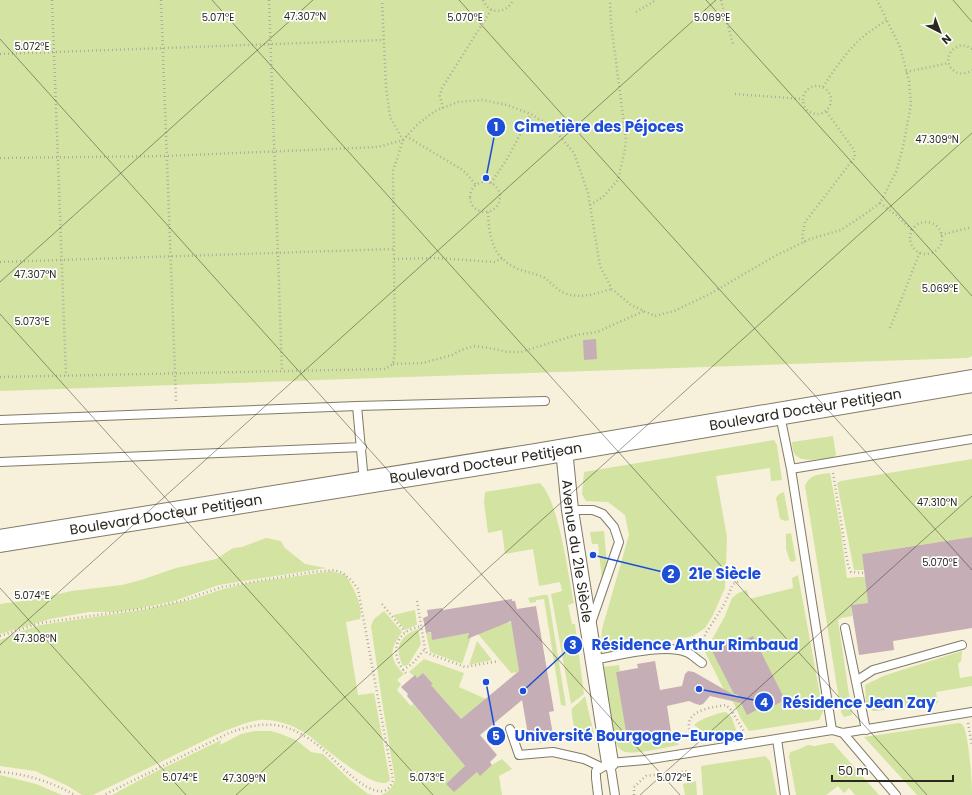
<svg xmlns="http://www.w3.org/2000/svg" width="972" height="795" font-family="Poppins,sans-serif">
  <rect width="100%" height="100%" fill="#f7f1db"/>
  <!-- green -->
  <path fill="#d3e3a2" d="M0,0H972V356L968,358L0,391Z
    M833,436L836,455C831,460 828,459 822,459C807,460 792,463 792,442Z
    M774,440L777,445L782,480L771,481L770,468L716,476L727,537L725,588L713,615L705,628L693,636L612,652L604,650L601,643L602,629L629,535L625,515L608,502L586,501L582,494L584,472Z
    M972,459V537L862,554L864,570H854L837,483L841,481Z
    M830,473L841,532L847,578L857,577H865L868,603L851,605L852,616L841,618L838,620L852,715L844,717L841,712L805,486C809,475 819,474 830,473Z
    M540,483C559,501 568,575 574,603L568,605L572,624H575L584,694L571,704L551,594L562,591L560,582L539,586L533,549L505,554L502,530L488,533L484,502L485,492Z
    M784,492L789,520L785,521L780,519L776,498L779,494Z
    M604,531L607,565L602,579L598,544H592L590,532Z
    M791,533L796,560L793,562L790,561L786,549V534Z
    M266,538L281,541L285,548L305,564L326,568L219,585L174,601L137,609L113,612H89L50,619L0,634V604L38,599L71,591L122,585L141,580L176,568L216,559L233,548L242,547Z
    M332,571L345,575C352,584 364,607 360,619L346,622L358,695L374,693L390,780C381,795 328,751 317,742C308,734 295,726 283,723C277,721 265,719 259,720C236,724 210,738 189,748C157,764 125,779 93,795H82L68,786L35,771L0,766V640L19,632L40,625L141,610L190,600L223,589L249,583Z
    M798,575L823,711L819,720L749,731L741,719L729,693L725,692L705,652L725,616L732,598L738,593L747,590L749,599L793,588L792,578Z
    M543,595H548L566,706L561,705L544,599L536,600V602L530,603L528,598Z
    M415,610L417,625L405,630L393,615Z
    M384,611L402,632C390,649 388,658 404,674L397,680L401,684L397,690L411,706L413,704L465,766L470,778L477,772L480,775L492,765L502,759L512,769L499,776L502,795H381C388,793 393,787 395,780L382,701L371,626L374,619Z
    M512,622L519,672L511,673L478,634L490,629V626Z
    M418,629L421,644L408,665L403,666C394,648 399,636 418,629Z
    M426,633H431L432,639L469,633L467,638L471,637L462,664L430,652Z
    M477,641L492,660L469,665Z
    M962,651L961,661L958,664L960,678L972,676V686L936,692L938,703L877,711H873L866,703L865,685L883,676Z
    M424,659L464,673L459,687L486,699L461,719L431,685L433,684L423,673L417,678L409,672Z
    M619,665L620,671L616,672L648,740L647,736L671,732L679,745C667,747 632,756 623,751C618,749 616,743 615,739L602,667Z
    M585,696L594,734L574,726C569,702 572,712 585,696Z
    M726,712L732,718L736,730L721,735L709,736L694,725C700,719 717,713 726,712Z
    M959,723L962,724C969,732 972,782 972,795H917L864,737Z
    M255,731H271L281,734L296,740L311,752L323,754L349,779L368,794L373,795H112L147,776L221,740L220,745L241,734Z
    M829,743H833L879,795H855L849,788L844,793L838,786L826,795H796L789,757L790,752L797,750L808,745L815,746Z
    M765,756L770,761L777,795H703L701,766Z
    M0,775L36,784L62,795H0Z
    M696,781L697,795H685L683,784Z"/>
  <!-- building -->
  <path fill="#c5aeb5" d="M596,339L597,359L584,360L583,340Z
    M972,537V628L893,641L894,650L859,655L851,605L868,603L862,554Z
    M512,599V601H515L517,609L536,606L554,711L549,712L554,740L538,743L537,739L529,740L522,700L480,735L497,755L490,762L492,765L480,776L477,772L454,792L446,784L465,766L407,696L408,694L401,687L415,675L417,678L423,673L433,684L431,685L461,719L519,671L511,621L467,639L469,633L432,640L431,632L426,633L423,618L428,616L427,610L442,608L443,610Z
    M753,636L785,700L767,709L766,705L747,715L741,703L710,696L703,704L700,705L696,704L689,701L667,706L671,732L647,736L648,740L628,743L616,672L638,668L637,664L655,661L660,690L682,686L685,674L688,671L694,672L739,698L737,694H734L712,651L728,643L730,647Z"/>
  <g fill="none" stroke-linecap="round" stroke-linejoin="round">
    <defs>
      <path id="service" d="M357,406L545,401
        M780,415L791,469L832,730
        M0,420L357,406L364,482
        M0,462L362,447
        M791,469L972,439
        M570,510H593L603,514L614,527L619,542L591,623
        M845,628L866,730
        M592,660C617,656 664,643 686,652C692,654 697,660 702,663
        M856,681L873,670L962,645
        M510,729L519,755L553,752L584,759L601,767
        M843,733L896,795
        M777,739L785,795
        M610,763L615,795
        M598,795L596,778V771L610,763L645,760L832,730L843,733L972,712"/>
      <g id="minor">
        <path id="s1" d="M564,449L570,510L610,763"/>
      </g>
      <g id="secondary">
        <path id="s2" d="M0,541L535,455L972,381"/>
      </g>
    </defs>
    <!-- service casing -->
    <use href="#service" stroke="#817b68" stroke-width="10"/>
    <!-- minor casing -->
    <use href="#minor" stroke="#817b68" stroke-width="18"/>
    <!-- secondary casing -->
    <use href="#secondary" stroke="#817b68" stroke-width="24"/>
    <!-- path -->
    <path stroke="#b0ab9a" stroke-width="2.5" stroke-dasharray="1 3" stroke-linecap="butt" d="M52,0L66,376
      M161,0L176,401
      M269,0L282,371
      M483,0C489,15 507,14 513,0
      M721,0L733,44
      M636,12L656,0
      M972,49C967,46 962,44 957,47C938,56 953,83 972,70
      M0,54L384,40
      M906,72L949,63
      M803 100a14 14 0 1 1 28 0a14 14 0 1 1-28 0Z
      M823,87C836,67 850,46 869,32C875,28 881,24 887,20
      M735,94L802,99
      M443,108L440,96L442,88L491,10
      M406,136L461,169L467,174L476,185
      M0,158L166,156L378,147L403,140L390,117L386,87L382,0
      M470 197a15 15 0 1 1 30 0a15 15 0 1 1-30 0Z
      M491,183L507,159L531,114
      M880,203L896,215L913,231
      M590,205L603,197L618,180L625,149L626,139L611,23L610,0
      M488,212C489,236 492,257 516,268C525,272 534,273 543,277C549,280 553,286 559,290C575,301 594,294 612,289
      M910 238a16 16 0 1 1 32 0a16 16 0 1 1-32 0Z
      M941,235L972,227
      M805,242L802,237L805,222L855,157L854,150L826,111
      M394,259L435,258L495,262L502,258
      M0,262L394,249
      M890,328L920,252
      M393,364L423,363L452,355L461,350L474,346L489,348L508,352H521L576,335L597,332L644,311
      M0,377L385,369L393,364L395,351L393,171L403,140L418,124L435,111L458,102L483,100L507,105L531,114L552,127L574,153L588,193L600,266L612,289L631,305L655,316L674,311L708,295L775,256L810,239L841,230L868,212L880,203L897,170L904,142L911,104L909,81L900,47L877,0
      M833,473L848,565L851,572L864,573
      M417,601L425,649L427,653L465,667L499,661
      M382,604L405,632
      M0,636L40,623L154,607L181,601L222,587L312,572L334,570L343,573L352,581L358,589L393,780C391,786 389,789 384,791C363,795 331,754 315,743C307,737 297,731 288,728C268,721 248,726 229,733L104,795
      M700,647L706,633L725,603L733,584L744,579
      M403,670L412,664L425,649
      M406,673C395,662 391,643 406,632C410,629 416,628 421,626
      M968,723L972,746
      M692,741C691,736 688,728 689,723C691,709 715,707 726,705L731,710L745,733
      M0,772C27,774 51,782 75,795
      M634,795V787L646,776L688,771"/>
    <!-- service -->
    <use href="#service" stroke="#fff" stroke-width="8"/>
    <!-- minor -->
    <use href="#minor" stroke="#fff" stroke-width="16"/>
    <!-- secondary -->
    <use href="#secondary" stroke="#fff" stroke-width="22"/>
  </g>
  <!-- ticks -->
  <path fill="none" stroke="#29271f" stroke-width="1" stroke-opacity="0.45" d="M212,0L927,795M459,0L972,570M706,0L972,296M953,0L972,22M0,39L680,795M0,282L313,0M0,314L433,795M0,588L186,795M0,645L716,0M236,795L972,133M640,795L972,496"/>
  <g text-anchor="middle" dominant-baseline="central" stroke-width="3.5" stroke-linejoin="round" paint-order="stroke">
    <!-- street labels -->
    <g font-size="14" fill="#29271f" stroke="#fefefe">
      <text stroke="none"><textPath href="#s2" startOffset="816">Boulevard Docteur Petitjean</textPath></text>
      <text stroke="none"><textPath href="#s2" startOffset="492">Boulevard Docteur Petitjean</textPath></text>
      <text stroke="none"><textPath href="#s2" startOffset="168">Boulevard Docteur Petitjean</textPath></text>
      <text stroke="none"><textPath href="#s1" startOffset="103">Avenue du 21e Siècle</textPath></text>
    </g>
  </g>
  <g font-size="10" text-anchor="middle" fill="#29271f" stroke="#fefefe" stroke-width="3.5" stroke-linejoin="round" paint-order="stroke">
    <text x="305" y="20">47.307°N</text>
    <text x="218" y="21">5.071°E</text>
    <text x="465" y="21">5.070°E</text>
    <text x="712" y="21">5.069°E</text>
    <text x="32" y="50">5.072°E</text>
    <text x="937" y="143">47.309°N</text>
    <text x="35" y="278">47.307°N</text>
    <text x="940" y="292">5.069°E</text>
    <text x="32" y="325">5.073°E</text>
    <text x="937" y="506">47.310°N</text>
    <text x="940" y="566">5.070°E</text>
    <text x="32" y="599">5.074°E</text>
    <text x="35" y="642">47.308°N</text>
    <text x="180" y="781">5.074°E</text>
    <text x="427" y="781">5.073°E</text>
    <text x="674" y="781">5.072°E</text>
    <text x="244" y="782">47.309°N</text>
  </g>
  <!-- callouts -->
  <path fill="none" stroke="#1d4ed8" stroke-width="1.5" d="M486 178L496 127M593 555L671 574M523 691L573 645M699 689L764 702M486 682L496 736"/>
  <g fill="#1d4ed8" stroke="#fefefe" stroke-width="1.5">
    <circle cx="486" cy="178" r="4"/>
    <circle cx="593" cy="555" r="4"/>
    <circle cx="523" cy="691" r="4"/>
    <circle cx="699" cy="689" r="4"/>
    <circle cx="486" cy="682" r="4"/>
    <circle cx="496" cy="127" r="10"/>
    <circle cx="671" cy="574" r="10"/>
    <circle cx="573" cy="645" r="10"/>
    <circle cx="764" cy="702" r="10"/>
    <circle cx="496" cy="736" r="10"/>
  </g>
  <g font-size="12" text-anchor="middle" font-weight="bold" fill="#fff">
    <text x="496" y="131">1</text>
    <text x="671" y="578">2</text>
    <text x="573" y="649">3</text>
    <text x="764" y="707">4</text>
    <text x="496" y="740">5</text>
  </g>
  <g font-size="15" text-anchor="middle" font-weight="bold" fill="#1d4ed8" stroke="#fefefe" stroke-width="3.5" stroke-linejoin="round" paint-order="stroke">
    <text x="599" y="132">Cimetière des Péjoces</text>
    <text x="725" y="579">21e Siècle</text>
    <text x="695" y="650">Résidence Arthur Rimbaud</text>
    <text x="859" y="708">Résidence Jean Zay</text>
    <text x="629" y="741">Université Bourgogne-Europe</text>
  </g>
  <!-- north arrow -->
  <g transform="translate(940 32) rotate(138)" stroke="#fefefe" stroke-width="3" paint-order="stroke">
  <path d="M0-3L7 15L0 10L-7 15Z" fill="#29271f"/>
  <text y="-6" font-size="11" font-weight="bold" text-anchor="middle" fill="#29271f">N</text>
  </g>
  <!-- scale -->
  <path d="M832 775v6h121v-6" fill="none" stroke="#29271f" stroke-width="2"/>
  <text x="838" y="775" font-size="12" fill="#29271f" stroke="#fefefe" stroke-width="3" paint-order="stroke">50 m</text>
</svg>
